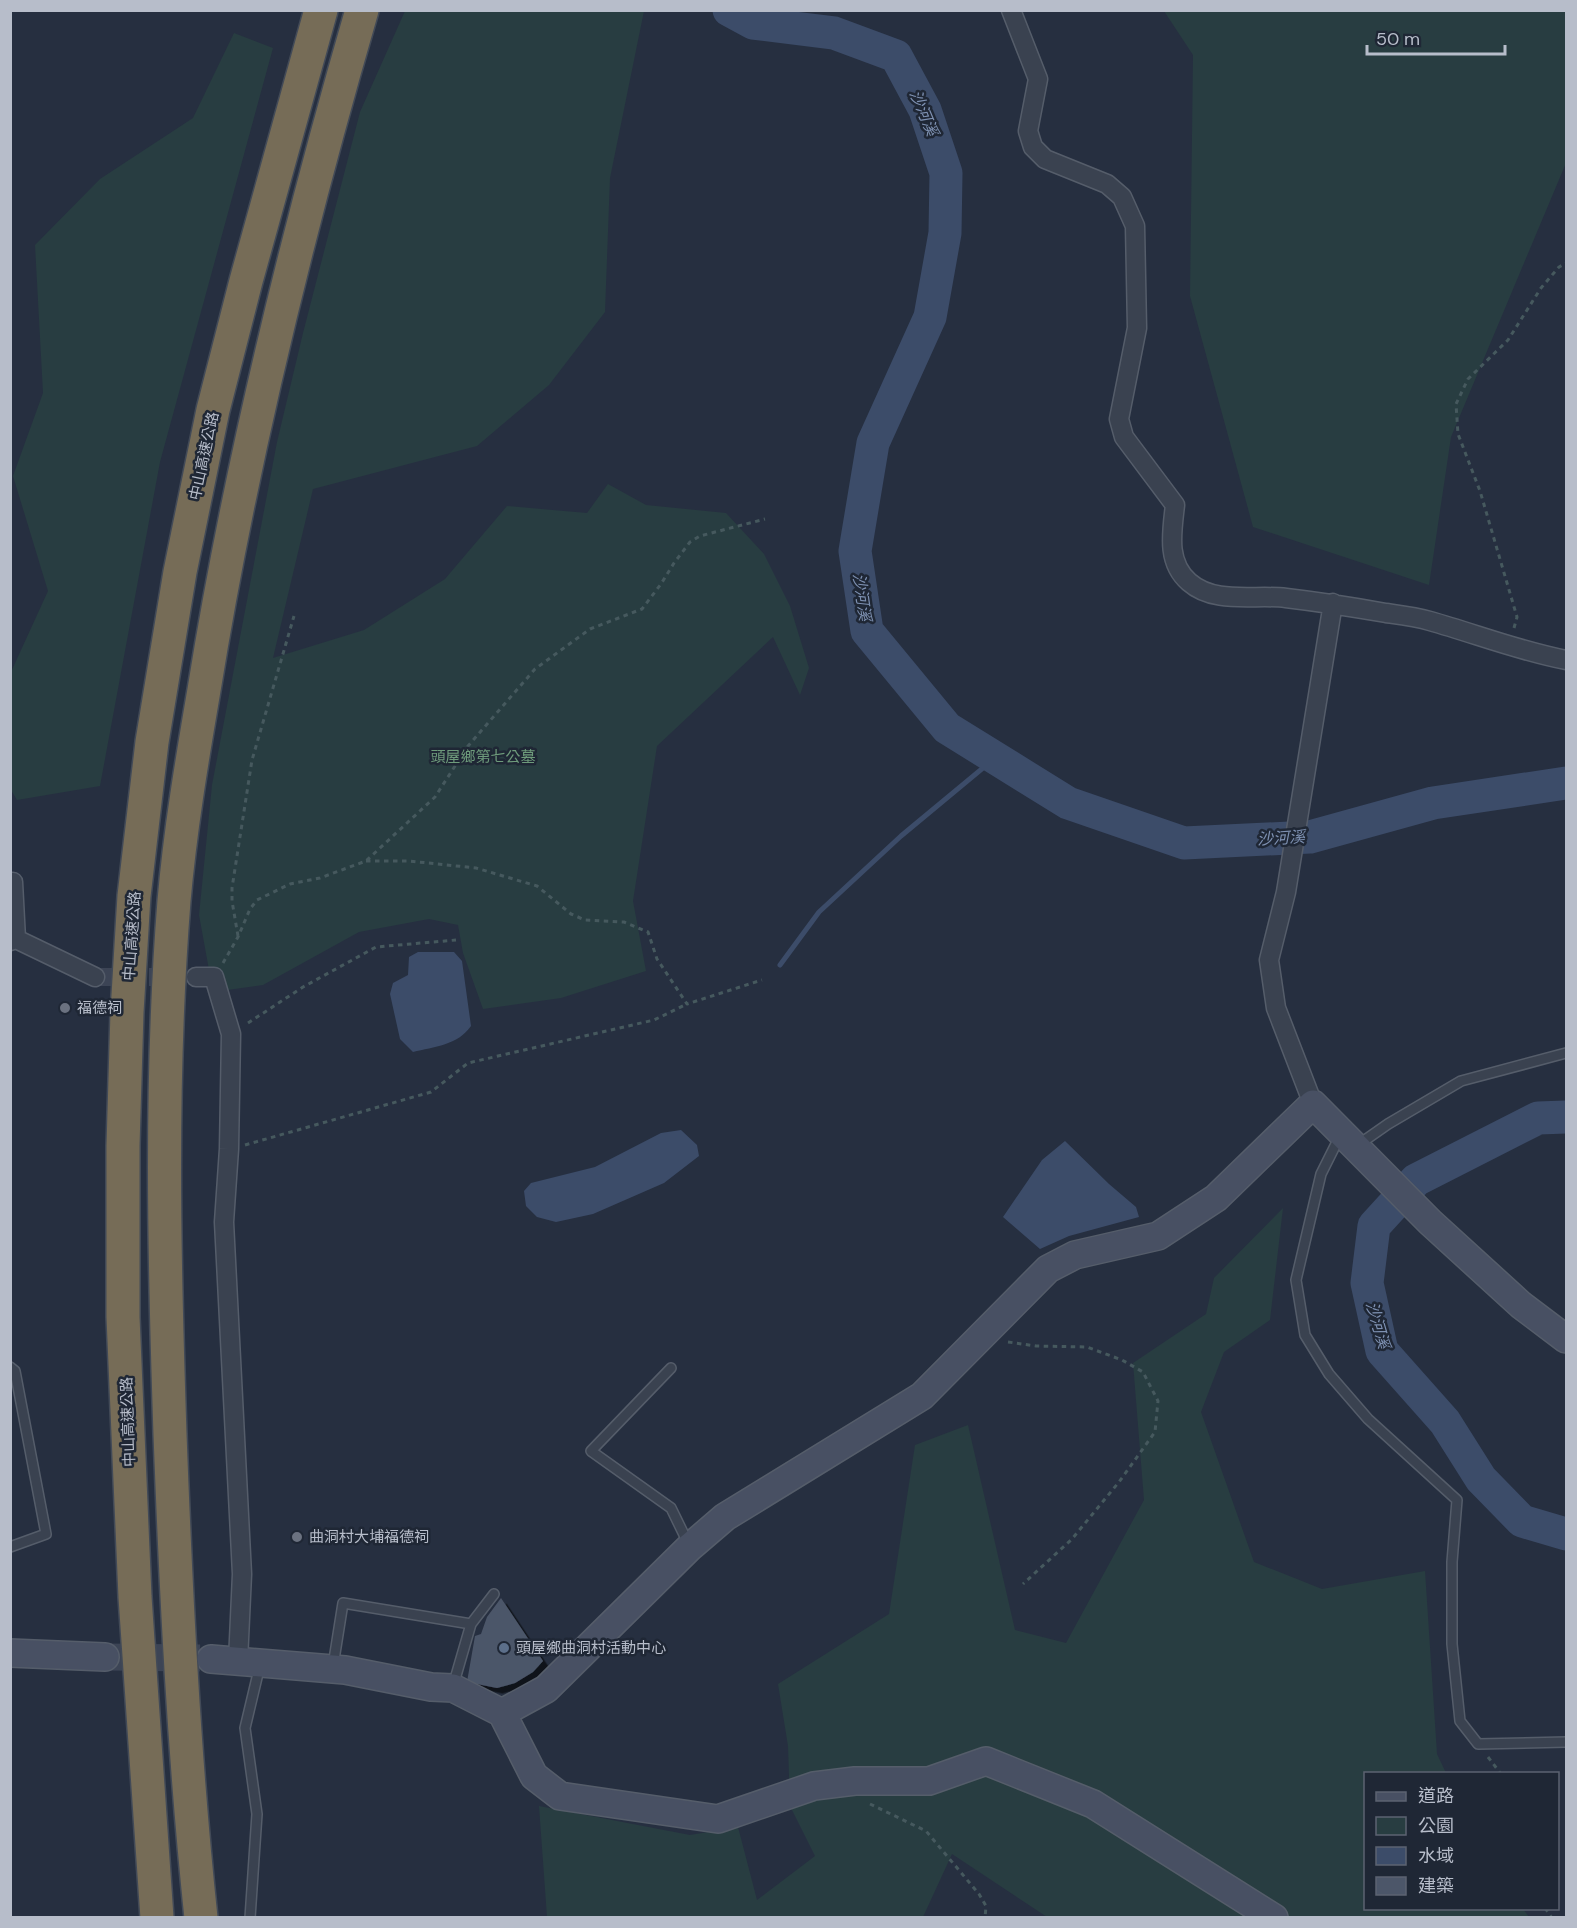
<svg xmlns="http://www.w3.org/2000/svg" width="1577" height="1928" font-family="'DM Sans','Noto Sans TC',sans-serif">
  <defs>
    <filter id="shadow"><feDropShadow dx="5.5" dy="5.5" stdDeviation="0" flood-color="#0009"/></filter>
  </defs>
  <rect width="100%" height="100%" fill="#262f40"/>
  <!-- green -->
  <path fill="#283d41" d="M405,11H644L610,178L605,312L549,385L477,446L313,489L273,658L364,630L445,579L507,506L587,513L608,484L646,505L726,513L764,554L790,606L809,668L800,695L773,637L657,746L633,901L646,971L561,998L483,1009L463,953L458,925L429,919L359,932L263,985L213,992L199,915L212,785L277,442L303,333L360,112Z
    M1164,11H1566V163L1451,437L1429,585L1253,527L1190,296L1193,55Z
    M234,33L273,48L160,462L100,786L17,800L11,790V672L48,591L13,476L43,393L35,245L100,179L193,118Z
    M1283,1208L1270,1320L1224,1352L1201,1412L1254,1562L1322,1589L1425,1571L1437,1754L1446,1773L1366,1774V1908L1523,1909L1529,1917H1047L952,1854L923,1917H547L539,1806L690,1835L738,1827L757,1900L815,1856L790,1806L788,1746L778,1684L889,1614L915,1445L968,1425L1015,1630L1066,1643L1144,1500L1133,1363L1206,1314L1214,1278Z"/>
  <!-- water -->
  <path fill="#3c4c69" d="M418,952H454L462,961L471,1026C458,1045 434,1047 413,1052L400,1039L390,994L393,983L408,975L409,957Z
    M681,1130L697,1145L699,1156L664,1183L593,1214L556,1222L537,1217L526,1206L524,1191L531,1183L595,1167L661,1133Z
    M1065,1141L1109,1184L1136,1207L1139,1217L1069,1236L1040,1249L1003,1217L1042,1160Z"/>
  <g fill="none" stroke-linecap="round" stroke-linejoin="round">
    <!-- stream -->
    <path stroke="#3c4c69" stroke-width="5" d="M780,965L819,912L901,836L995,758"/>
    <!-- river -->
    <path stroke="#3c4c69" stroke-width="33" d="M729,10L753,23L834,33L896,56L925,110L946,173L945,233L930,317L873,443L855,551L867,631L947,728L1068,803L1184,843L1310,837L1433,803L1566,783
      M1566,1117L1538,1118L1416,1180L1374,1226L1367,1283L1382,1351L1445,1422L1481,1479L1522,1521L1566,1534"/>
  </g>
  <!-- building -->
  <path fill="#4c5669" filter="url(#shadow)" d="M501,1598L543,1661L533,1672L515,1683L497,1688L467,1682L475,1636L481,1634L487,1617Z"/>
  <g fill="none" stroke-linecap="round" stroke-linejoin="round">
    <!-- street-tunnel -->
    <path stroke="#3c4455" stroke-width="18" stroke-dasharray="18 9" stroke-linecap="butt" d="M95,977H176"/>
    <!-- secondary-tunnel -->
    <path stroke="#3c4455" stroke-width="27" stroke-dasharray="27 14" stroke-linecap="butt" d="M105,1657L200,1658"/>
    <defs>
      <path id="lane" d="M1340,1136L1321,1174L1296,1280L1305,1335L1329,1374L1368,1419L1457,1500L1452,1562V1644L1460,1721L1478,1744L1566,1742
        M1358,1145L1388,1124L1461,1081L1566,1053
        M10,1367L15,1371L46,1534L10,1547
        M671,1368L591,1451L671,1508L689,1545
        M333,1666L343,1603L471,1624
        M453,1686L471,1624L494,1594
        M250,1918L257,1814L245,1728L260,1665"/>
      <path id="street" d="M1011,10L1038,79L1028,131L1033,147L1045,159L1107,184L1122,197L1135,226L1137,328L1119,419L1124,437L1175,505C1172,532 1166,562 1189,582C1215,605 1255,594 1286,598C1320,602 1352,607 1386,613C1400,615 1416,617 1430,621C1476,634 1519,651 1566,660
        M13,882L16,939
        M10,941L16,939L95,977
        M196,977H214L231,1034L229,1149L224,1222L242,1574L238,1661
        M1313,1104L1276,1008L1269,960L1286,892L1333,603"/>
      <path id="secondary" d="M10,1653L105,1657
        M211,1659L345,1670L431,1687L453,1688L502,1713L534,1776L560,1796L718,1819L814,1786L855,1781H929L986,1761L1093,1804L1274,1918
        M502,1713L546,1689L690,1547L725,1517L922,1396L1048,1269L1075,1255L1158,1236L1216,1198L1313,1104L1430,1222L1521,1305L1566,1339"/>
      <path id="highway" d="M157,1918L135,1597L123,1317V1146L127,1012L134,896L152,742L180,572L213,410L246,281L321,10
        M201,1918C184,1757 176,1595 170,1434C164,1256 160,1078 174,901C180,831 192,760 204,690C241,460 297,234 362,10"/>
    </defs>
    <!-- lane casing -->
    <use href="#lane" stroke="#555d6a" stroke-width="12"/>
    <!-- street casing -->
    <use href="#street" stroke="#555d6a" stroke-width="21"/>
    <!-- secondary casing -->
    <use href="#secondary" stroke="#555d6a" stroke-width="30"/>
    <!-- highway casing -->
    <use href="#highway" stroke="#424a57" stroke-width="36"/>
    <!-- path -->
    <path stroke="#46595e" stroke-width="3" stroke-dasharray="4.5 4.5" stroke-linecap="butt" d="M1514,628L1517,617L1480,491L1458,434L1456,404L1468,379L1508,340L1541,288L1559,267L1566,263
      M366,861H409L476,868L537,886L571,914L585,920L624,922L648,932L657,959L687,1004L762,980
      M238,936L232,901V888L252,760L294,616
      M223,963L238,937L250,909L257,900L290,884L320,878L366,861L435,797L468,746L535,669L590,629L642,609L661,584L674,563L690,542L700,536L765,519
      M248,1023L303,987L376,947L456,940
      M245,1145L431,1092L468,1063L654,1020L687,1004
      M1008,1342L1036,1346L1087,1347L1122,1360L1143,1372L1158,1401L1155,1432L1119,1482L1072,1539L1023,1584
      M1488,1757L1501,1774
      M870,1804L926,1831L979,1894L986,1906L985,1918
      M1545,1908L1552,1918"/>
    <!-- lane -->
    <use href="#lane" stroke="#3a4250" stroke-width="9"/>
    <!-- street -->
    <use href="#street" stroke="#3a4250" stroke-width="18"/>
    <!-- secondary -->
    <use href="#secondary" stroke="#485063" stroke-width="27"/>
    <!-- highway -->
    <use href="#highway" stroke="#766c57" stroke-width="33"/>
  </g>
  <!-- markers -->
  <g fill="#6b7280" stroke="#1f2735" stroke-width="2">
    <circle cx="65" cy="1008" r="6"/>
    <circle cx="297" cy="1537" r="6"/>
  </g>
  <circle fill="#5c6f8a" stroke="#1f2735" stroke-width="2" cx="504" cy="1648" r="6"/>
  <g text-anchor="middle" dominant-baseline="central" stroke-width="5" stroke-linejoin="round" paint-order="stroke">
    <!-- street labels -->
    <g font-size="15" fill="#b7bdca" stroke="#1f2735">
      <text transform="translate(204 456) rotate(-78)">中山高速公路</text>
      <text transform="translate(132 936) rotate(-86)">中山高速公路</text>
      <text transform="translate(128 1422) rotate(-92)">中山高速公路</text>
    </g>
    <!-- park labels -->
    <g font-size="15" fill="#6e9b7b" stroke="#1f2735">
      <text x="483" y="757">頭屋鄉第七公墓</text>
    </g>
    <!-- poi labels -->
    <g font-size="15" fill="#b7bdca" stroke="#1f2735" text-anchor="start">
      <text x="77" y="1008">福德祠</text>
      <text x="309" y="1537">曲洞村大埔福德祠</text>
      <text x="516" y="1648">頭屋鄉曲洞村活動中心</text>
    </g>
    <!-- water labels -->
    <g font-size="16" font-style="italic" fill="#7e91b2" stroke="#1f2735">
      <text transform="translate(924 113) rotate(67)">沙河溪</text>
      <text transform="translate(862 597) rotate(82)">沙河溪</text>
      <text transform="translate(1281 838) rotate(-3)">沙河溪</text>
      <text transform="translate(1378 1325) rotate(74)">沙河溪</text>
    </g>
  </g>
  <!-- border -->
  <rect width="1577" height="1928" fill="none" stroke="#b7bdca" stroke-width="24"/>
  <!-- legend -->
  <rect x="1364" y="1772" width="195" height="138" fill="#1f2735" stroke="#5c6371" stroke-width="1.5"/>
  <rect x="1376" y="1792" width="30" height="9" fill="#485063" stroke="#5c6371" stroke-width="1.5"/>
  <text x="1418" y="1802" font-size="18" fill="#b7bdca">道路</text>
  <rect x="1376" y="1817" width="30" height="18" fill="#283d41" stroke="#5c6371" stroke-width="1.5"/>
  <text x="1418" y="1832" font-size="18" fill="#b7bdca">公園</text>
  <rect x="1376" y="1847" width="30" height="18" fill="#3c4c69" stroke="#5c6371" stroke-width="1.5"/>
  <text x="1418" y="1862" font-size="18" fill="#b7bdca">水域</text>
  <rect x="1376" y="1877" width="30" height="18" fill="#4c5669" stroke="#5c6371" stroke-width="1.5"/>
  <text x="1418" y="1892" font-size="18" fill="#b7bdca">建築</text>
  <!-- scale -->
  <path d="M1367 45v9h138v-9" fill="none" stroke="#b7bdca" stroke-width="3"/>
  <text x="1376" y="45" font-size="18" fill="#b7bdca" stroke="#1f2735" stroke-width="4.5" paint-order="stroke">50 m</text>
</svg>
